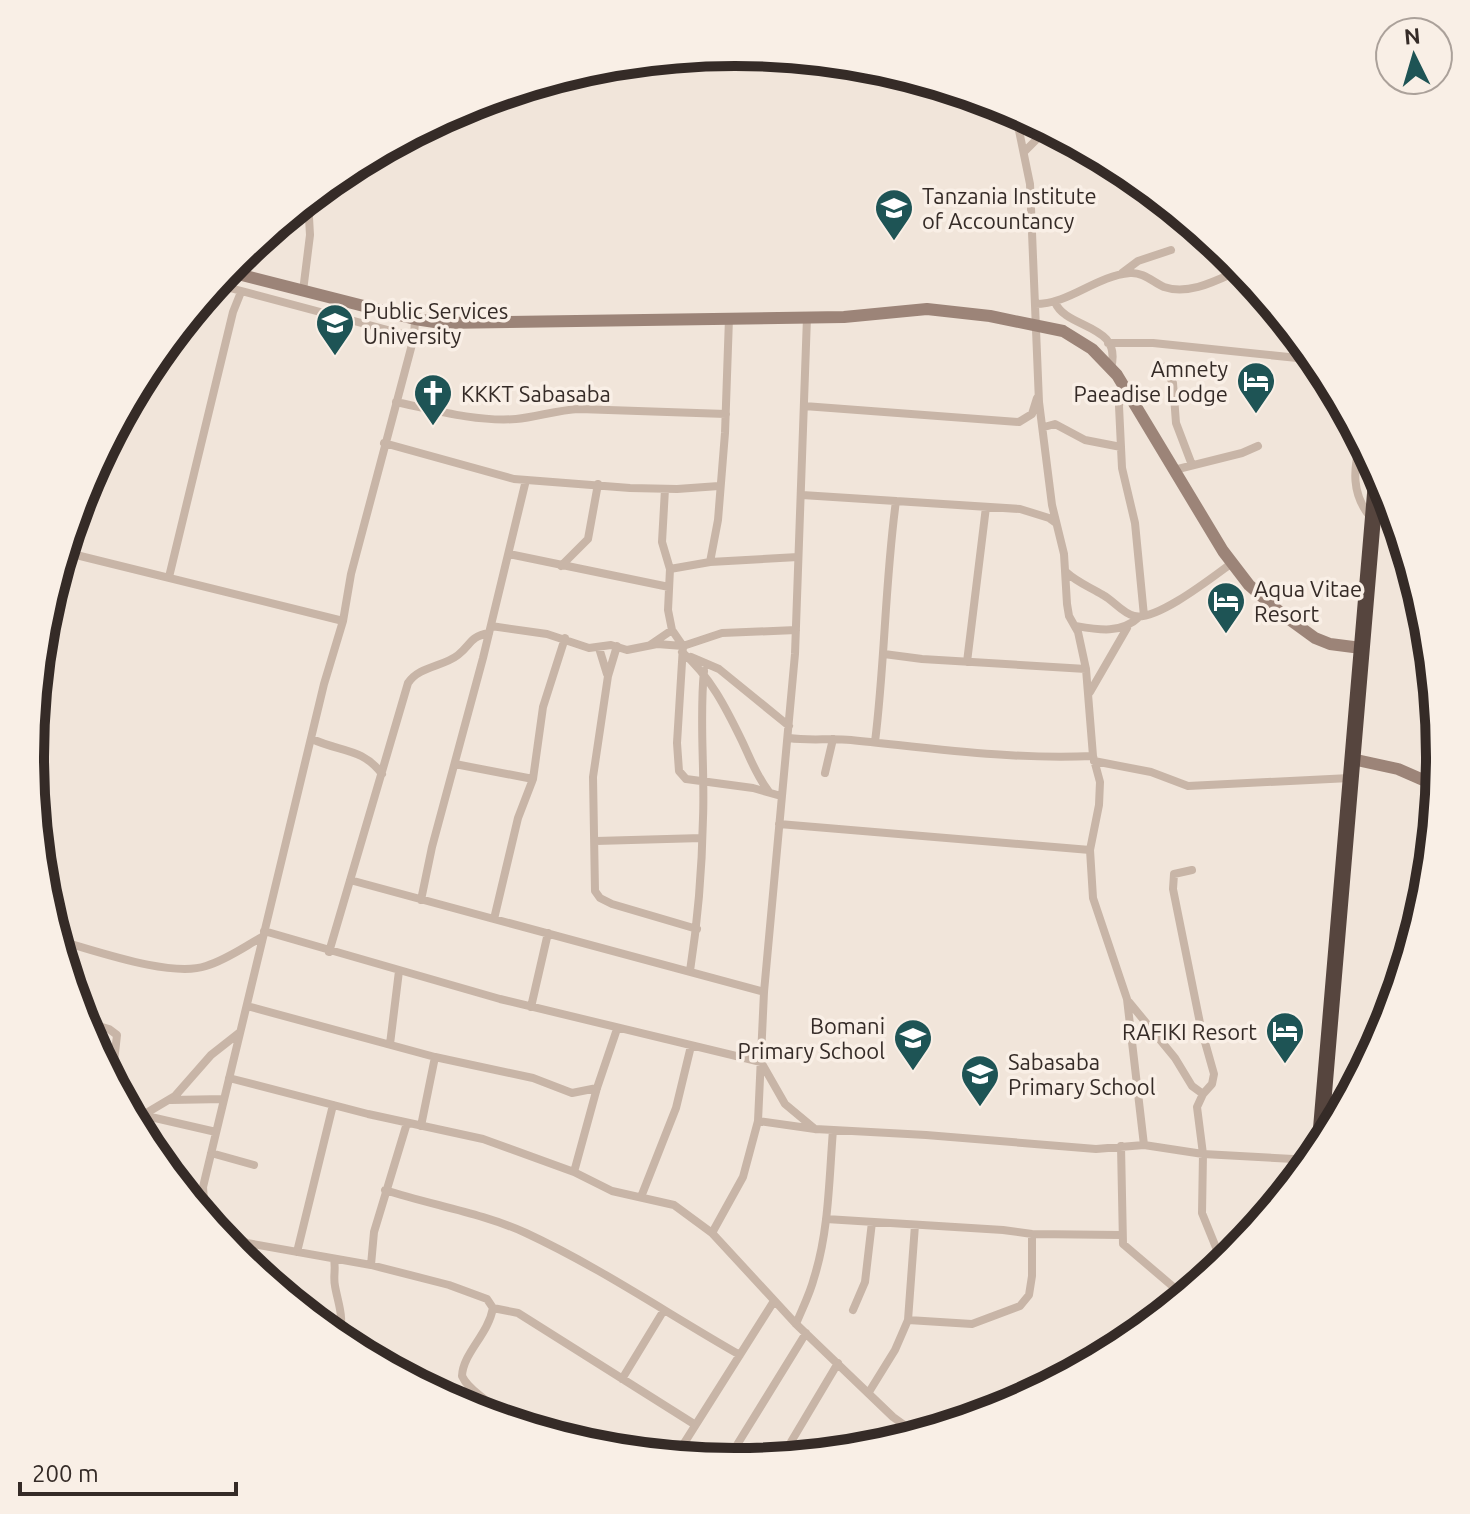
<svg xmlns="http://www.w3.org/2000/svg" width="1470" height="1514" font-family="Ubuntu,sans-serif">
  <rect width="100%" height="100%" fill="#f1e5da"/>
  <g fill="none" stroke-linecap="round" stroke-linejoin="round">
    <!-- street -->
    <path stroke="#c8b5a7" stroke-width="8" d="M1015,111L1030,184L1039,402L1052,505L1064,554L1067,604L1069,616L1078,632L1086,669L1093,756L1100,782L1099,805L1090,850L1093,898L1127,999L1144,1145
      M1025,151L1039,137L1042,125
      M1122,273L1138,261L1171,250
      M215,284L414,337
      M303,291L310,235L308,200
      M1055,302C1066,330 1123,323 1111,368
      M1035,304C1070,304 1095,276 1130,273C1143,272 1153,282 1164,287C1190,296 1219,279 1242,269
      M415,319L414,337L351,574L343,621L324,684L203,1187L205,1214L215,1225L247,1243L371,1265L449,1285L487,1299L493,1308C488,1335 463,1353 462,1376C469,1391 482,1394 491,1406L489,1416
      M1108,343H1153L1317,360
      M1164,367L1173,383L1176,423L1192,465
      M1122,384L1119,406L1122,468L1135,523L1144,616
      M396,402C434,410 477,422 516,419C537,417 557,410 579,409L726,414
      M804,406L1019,422L1032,414L1037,398
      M1044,427L1055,424L1085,440L1121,447
      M1361,440C1353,469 1351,494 1371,518
      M384,443L514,479L630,488L677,489L719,486
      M1174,470L1242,453L1258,446
      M665,489L662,542L670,569L668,610L672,630L683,646L677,743L679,771L686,779L753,788L781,796
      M802,495L1020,509L1049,518L1056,523
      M64,552L343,621
      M509,554L669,587
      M710,562L718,520L725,433L729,318
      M561,566L588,539L598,484
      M670,569L710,562L798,557
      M1066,572C1078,583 1090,587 1103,595C1114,601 1122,613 1134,616C1156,622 1214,576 1232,563
      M169,577L233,312L241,292
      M491,626L547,634L589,648L611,645L627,650L657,644L683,646L722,633L796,630
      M1076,626C1099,630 1121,634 1139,617
      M650,645L672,630
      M617,646L608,676L593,777L595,891L600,898L612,904L697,929
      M599,648L607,674
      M682,652C710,676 726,708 742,741C751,760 756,775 769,792
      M884,654L922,659L1086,669
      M691,657L719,669L789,726
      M967,662L986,507
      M1090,692L1127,628
      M789,738C809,741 830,738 851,740C931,748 1012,760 1093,756
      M312,739C340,752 363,748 382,774
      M875,742C885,662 885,581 896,501
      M1094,761L1151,772L1188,786L1350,778
      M455,764L533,779
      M825,773L833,739
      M779,824L1090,850
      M596,841L702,838
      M1192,870L1174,874L1173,889L1201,1028L1214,1074L1212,1084L1203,1094L1197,1107L1203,1154L1202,1213L1217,1250L1219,1268
      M350,880L764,992
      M421,900L432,847L483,658L526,480
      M494,919L518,818L533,779L543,707L565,638
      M264,931L500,999L761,1062L785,1104L815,1129
      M57,940C94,950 171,978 206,966C226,960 244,947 262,937
      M329,952L408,683C419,666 443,667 458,655C472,644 469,637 489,633
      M690,971C698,920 702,869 703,818C705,769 699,720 704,671
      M1129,1002L1175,1058L1192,1086L1203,1094
      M247,1006L435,1057L533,1078L572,1093L597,1088
      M531,1007L548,933
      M82,1021L109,1029L117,1035L112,1079
      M390,1044L399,971
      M229,1078L368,1114L483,1139L574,1172L612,1191L674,1205L712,1233L796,1324L893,1417L918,1435
      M171,1100L224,1099
      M129,1112L216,1132
      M143,1115L175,1096L211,1055L239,1033
      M758,1121L815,1129L926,1135L1096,1149L1144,1145L1203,1154L1312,1160
      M421,1126L435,1057
      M1121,1146L1123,1244L1184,1296
      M211,1153L254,1165
      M574,1172L597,1088L617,1029
      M385,1190C431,1205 482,1213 526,1233C601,1268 668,1314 740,1355
      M641,1197L676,1108L691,1046
      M826,1219L1003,1230L1032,1234L1121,1235
      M712,1233L743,1177L758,1121L764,992L795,654L807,317
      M229,1247L246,1244
      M297,1252L333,1105
      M334,1259C336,1269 333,1277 335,1286C338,1304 346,1320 337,1338
      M371,1265L374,1232L407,1123
      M493,1308L518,1313L694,1424
      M853,1310L865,1282L872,1222
      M908,1320L972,1324L1020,1306L1029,1295L1032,1276V1234
      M796,1324C802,1309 810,1294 814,1278C829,1231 829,1179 833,1130
      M622,1379L664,1310
      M869,1392L895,1350L908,1320L915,1225
      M491,1406L540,1431
      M676,1456L774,1301
      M782,1457L838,1363
      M727,1461L806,1333"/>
    <!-- secondary -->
    <path stroke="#9c8478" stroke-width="12" d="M226,271L415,319L441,323L844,317L927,309L990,316L1063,331L1092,349L1117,375L1223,551L1249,585L1282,614L1315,638L1330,644L1361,648
      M1352,759L1398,769L1437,786"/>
    <!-- highway -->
    <path stroke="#56453e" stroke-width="16" d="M1319,1152L1377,470"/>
  </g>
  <!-- icons -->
  <defs>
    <symbol id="university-pin" viewBox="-11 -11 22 30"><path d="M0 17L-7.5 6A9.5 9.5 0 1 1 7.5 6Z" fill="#1e5455" stroke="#f9efe6"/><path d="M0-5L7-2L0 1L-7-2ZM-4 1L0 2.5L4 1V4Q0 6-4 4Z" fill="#fff"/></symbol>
    <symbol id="hotel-pin" viewBox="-11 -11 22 30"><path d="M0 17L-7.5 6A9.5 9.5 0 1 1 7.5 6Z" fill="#1e5455" stroke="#f9efe6"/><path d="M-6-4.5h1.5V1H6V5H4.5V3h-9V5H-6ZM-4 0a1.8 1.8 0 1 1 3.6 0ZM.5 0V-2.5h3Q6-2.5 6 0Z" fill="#fff"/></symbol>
    <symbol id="church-pin" viewBox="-11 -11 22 30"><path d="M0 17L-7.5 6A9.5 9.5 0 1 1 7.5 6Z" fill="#1e5455" stroke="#f9efe6"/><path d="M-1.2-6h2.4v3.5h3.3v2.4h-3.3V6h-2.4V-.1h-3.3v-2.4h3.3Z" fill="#fff"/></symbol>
    <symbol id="school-pin" viewBox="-11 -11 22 30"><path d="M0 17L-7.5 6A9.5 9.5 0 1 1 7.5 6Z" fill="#1e5455" stroke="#f9efe6"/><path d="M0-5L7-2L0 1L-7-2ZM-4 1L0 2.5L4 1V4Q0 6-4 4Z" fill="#fff"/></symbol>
  </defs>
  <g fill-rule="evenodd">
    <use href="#university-pin" x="872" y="186" width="44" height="60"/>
    <use href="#university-pin" x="313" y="301" width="44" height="60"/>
    <use href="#hotel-pin" x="1234" y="359" width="44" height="60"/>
    <use href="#church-pin" x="411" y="371" width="44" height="60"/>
    <use href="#hotel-pin" x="1204" y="579" width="44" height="60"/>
    <use href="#hotel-pin" x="1263" y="1009" width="44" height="60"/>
    <use href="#school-pin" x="891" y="1016" width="44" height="60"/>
    <use href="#school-pin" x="958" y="1052" width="44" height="60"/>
  </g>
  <g text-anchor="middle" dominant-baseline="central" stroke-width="7" stroke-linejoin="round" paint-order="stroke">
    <!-- poi labels -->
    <g font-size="22" fill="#352b27" stroke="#f9efe6" text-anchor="start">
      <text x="922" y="195">Tanzania Institute<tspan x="922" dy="25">of Accountancy</tspan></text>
      <text x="363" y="310">Public Services<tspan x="363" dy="25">University</tspan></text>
      <text x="1228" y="368" text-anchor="end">Amnety<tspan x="1228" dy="25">Paeadise Lodge</tspan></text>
      <text x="461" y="393">KKKT Sabasaba</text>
      <text x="1254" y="588">Aqua Vitae<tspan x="1254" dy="25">Resort</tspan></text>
      <text x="885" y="1025" text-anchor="end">Bomani<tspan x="885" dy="25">Primary School</tspan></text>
      <text x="1257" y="1031" text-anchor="end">RAFIKI Resort</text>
      <text x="1008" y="1061">Sabasaba<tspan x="1008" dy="25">Primary School</tspan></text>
    </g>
  </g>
  <!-- crop -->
  <path d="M0 0H1470V1514H0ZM44 757a691 691 0 1 1 1382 0a691 691 0 1 1-1382 0Z" fill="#f9efe6" fill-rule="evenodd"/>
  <path fill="none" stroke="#352b27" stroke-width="10" d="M44 757a691 691 0 1 1 1382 0a691 691 0 1 1-1382 0Z"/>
  <!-- north arrow -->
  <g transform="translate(1414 56) rotate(355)"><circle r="38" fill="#f9efe6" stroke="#aba19a" stroke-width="2"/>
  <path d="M0-6L14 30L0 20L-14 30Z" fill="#1e5455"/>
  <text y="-12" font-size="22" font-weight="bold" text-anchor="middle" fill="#352b27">N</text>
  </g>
  <!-- scale -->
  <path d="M20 1482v12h216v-12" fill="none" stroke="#352b27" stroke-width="4"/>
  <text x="32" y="1482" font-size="24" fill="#352b27" stroke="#f9efe6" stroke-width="6" paint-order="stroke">200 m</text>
</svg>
